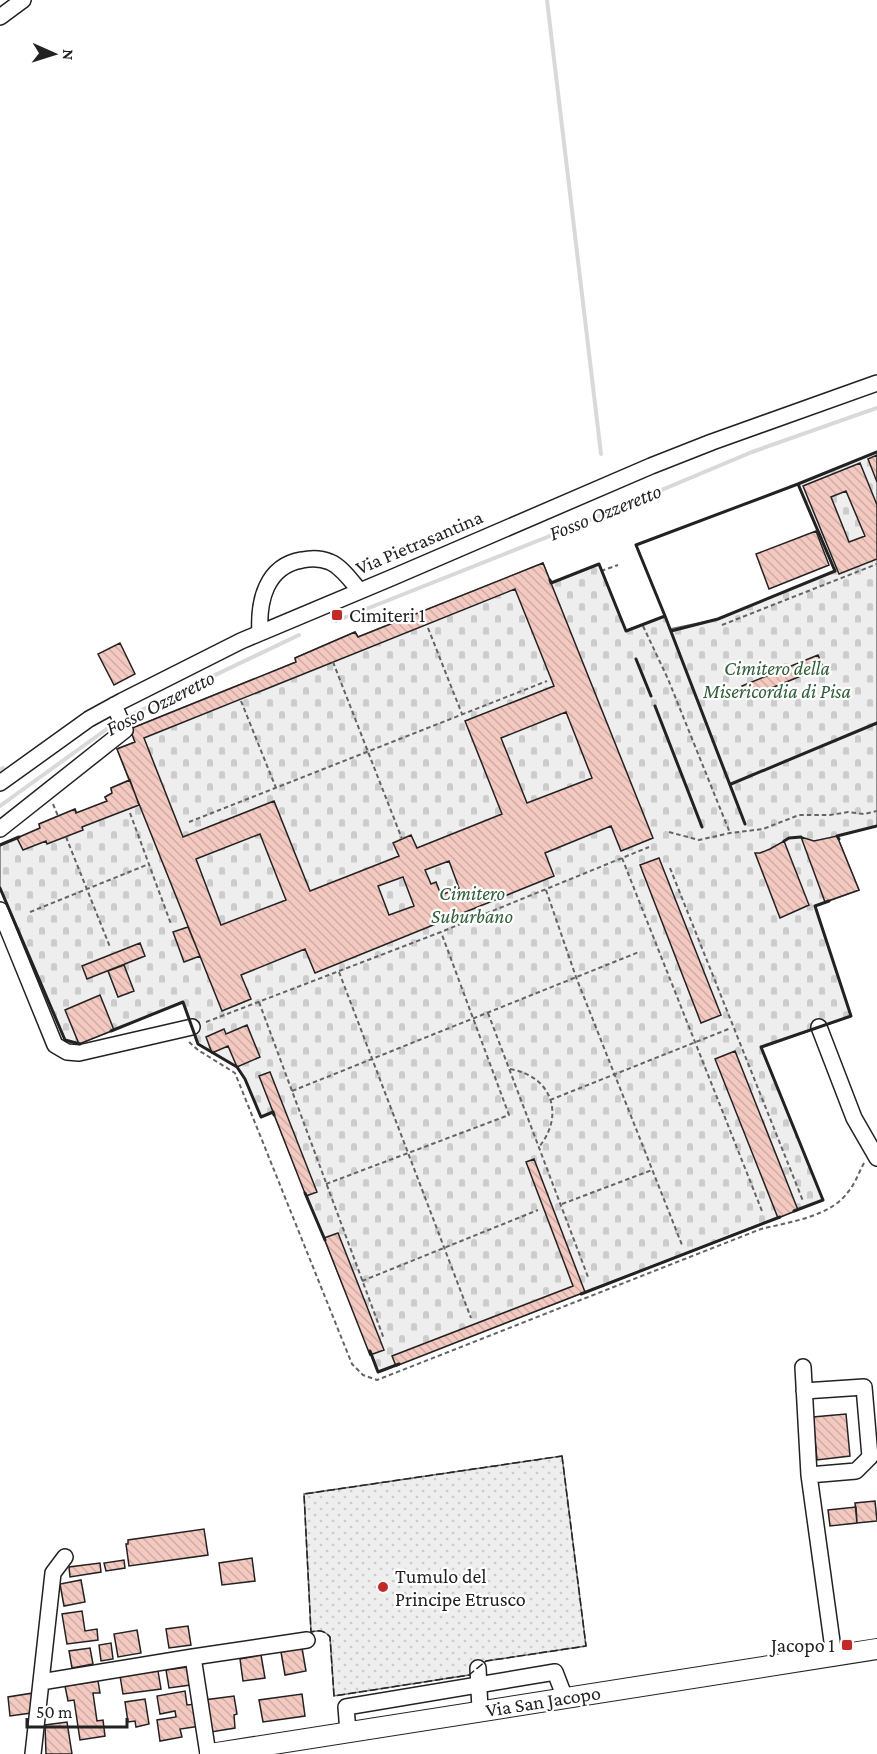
<svg xmlns="http://www.w3.org/2000/svg" width="877" height="1754" font-family="'Crimson Pro',serif">
  <defs>
    <pattern id="grass-dots" width="8" height="8" patternUnits="userSpaceOnUse" patternTransform="scale(1.5)"><rect width="8" height="8" fill="#eee"/><path d="M2 2h.1M6 6h.1" fill="none" stroke="#ccc" stroke-width="1.8" stroke-linecap="round"/></pattern>
    <pattern id="cemetery-stones" width="16" height="16" patternUnits="userSpaceOnUse" patternTransform="scale(1.5)"><rect width="16" height="16" fill="#eee"/><path d="M2 7V4a2 2 0 0 1 4 0v3zM10 15v-3a2 2 0 0 1 4 0v3z" fill="#ccc"/></pattern>
    <pattern id="building-back-hatch" width="6" height="6" patternUnits="userSpaceOnUse" patternTransform="scale(1.5)"><rect width="6" height="6" fill="#f3c9c0"/><path d="M-1 5l2 2M0 0l6 6M5-1l2 2" fill="none" stroke="#d0aca5"/></pattern>
  </defs>
  <rect width="100%" height="100%" fill="#fff"/>
  <!-- grass -->
  <path fill="url(#grass-dots)" stroke="#6f6f6f" stroke-width="1.5" d="M562,1456L586,1646L486,1661L469,1675L334,1696L330,1637C324,1630 319,1630 311,1632L304,1494Z"/>
  <!-- cemetery -->
  <path fill="url(#cemetery-stones)" stroke="#6f6f6f" stroke-width="1.5" d="M877,452V826L837,836L859,890L815,906L851,1016L761,1048L823,1200L378,1372L273,1112L261,1117L245,1079L237,1067L198,1044L183,1002L79,1044L65,1040L0,888V845L40,828L39,824L75,809L77,813L107,802L105,797L112,793L111,788L129,780L117,749L135,742L130,729L296,662L295,658L355,632L358,637L543,563L551,583L599,564L626,631L665,616L670,629L718,619L835,571L798,484Z"/>
  <g fill="none" stroke-linecap="round" stroke-linejoin="round">
    <!-- stream -->
    <path stroke="#d9d9d9" stroke-width="4" d="M547,0L601,454
      M336,621L590,520L752,452L877,408
      M125,718L299,635
      M0,770L3,768
      M0,806L118,721"/>
  </g>
  <!-- building -->
  <path fill="url(#building-back-hatch)" stroke="#222" stroke-width="1.5" fill-rule="evenodd" d="M877,455V482L868,459Z
    M860,463L877,505V559L839,574L803,486ZM846,491L865,536L849,542L831,497Z
    M816,531L829,565L769,589L756,554Z
    M543,563L653,838L621,851L611,826L545,853L554,876L315,973L305,949L241,975L251,999L222,1011L117,749L135,742L130,729L296,662L295,658L355,632L358,637ZM515,589L554,686L465,721L502,814L417,848L411,835L393,843L399,856L310,891L274,801L183,837L144,738ZM566,712L592,778L527,803L501,738ZM260,834L286,900L221,925L196,859ZM449,861L459,888L441,895L436,882L431,884L425,870ZM403,877L414,906L389,915L378,886Z
    M120,643L135,674L114,685L98,654Z
    M818,655L823,667L747,698L742,686Z
    M130,780L139,805L82,827L83,830L47,844L46,841L23,850L17,838L40,828L39,824L75,809L76,813L107,801L105,797L112,793L111,788Z
    M837,836L859,890L825,902L801,837L814,841Z
    M784,841L809,905L780,918L755,853H760L770,849Z
    M659,858L721,1015L701,1023L640,865Z
    M188,927L200,956L184,962L173,932Z
    M140,943L145,956L87,979L82,966Z
    M124,965L134,991L118,997L108,971Z
    M100,995L114,1030L79,1044L65,1010Z
    M247,1025L260,1057L237,1067L228,1046L212,1053L206,1037L224,1029L226,1034Z
    M735,1051L798,1210L778,1218L715,1059Z
    M270,1072L317,1192L306,1196L259,1076Z
    M534,1159L585,1292L396,1366L392,1356L573,1286L526,1162Z
    M338,1233L384,1350L370,1355L324,1238Z
    M846,1414L850,1456L817,1460L813,1417Z
    M875,1501L877,1521L857,1523L855,1503Z
    M856,1507L857,1523L830,1526L828,1510Z
    M204,1529L208,1555L129,1566L126,1544H128V1540Z
    M252,1558L255,1581L222,1585L219,1563Z
    M124,1560L125,1568L106,1571L104,1563Z
    M100,1563L101,1572L70,1577L69,1567Z
    M81,1580L85,1602L64,1606L60,1584Z
    M82,1611L85,1631L97,1629L98,1640L67,1644L62,1614Z
    M188,1626L191,1645L169,1648L166,1629Z
    M137,1630L141,1653L118,1657L114,1634Z
    M111,1643L113,1659L101,1661L99,1645Z
    M90,1648L93,1664L72,1668L69,1651Z
    M302,1648L306,1671L285,1675L281,1652Z
    M261,1655L265,1678L243,1681L240,1659Z
    M187,1667L190,1685L169,1688L166,1670Z
    M158,1671L161,1689L123,1694L120,1676Z
    M98,1681L100,1693H93L97,1721L103,1720L105,1736L80,1740L74,1700L68,1701L65,1686Z
    M185,1691L187,1705L196,1704L200,1726L180,1729L182,1737L160,1741L157,1720L176,1717L175,1711L160,1714L157,1696Z
    M33,1693L31,1713L10,1716L8,1697Z
    M302,1694L305,1716L263,1722L259,1700Z
    M234,1696L237,1714L234,1715L235,1728L211,1732L204,1700Z
    M145,1699L149,1724L136,1727L135,1721L128,1722L125,1702Z
    M67,1722L72,1754H46L45,1725Z"/>
  <g fill="none" stroke-linecap="round" stroke-linejoin="round">
    <defs>
      <path id="minor" d="M0,17L23,0
        M260,633C258,601 266,566 302,560C311,558 321,558 330,562C342,567 351,581 360,591
        M0,783L89,719L122,701L241,641L391,578L651,466L712,442L877,383
        M0,829L125,730L114,705
        M0,910L55,1045L67,1052L79,1053L192,1027
        M819,1027L854,1118L877,1158
        M803,1367L809,1475L834,1656
        M804,1391L864,1387L870,1457L856,1471L809,1475
        M193,1657L307,1640
        M478,1668L480,1710
        M41,1682L193,1657L208,1754
        M348,1732L346,1707L555,1672L565,1698
        M33,1754L53,1573L65,1557"/>
      <path id="major" d="M210,1754L877,1649"/>
    </defs>
    <!-- minor casing -->
    <use href="#minor" stroke="#222" stroke-width="18"/>
    <!-- major casing -->
    <use href="#major" stroke="#222" stroke-width="22"/>
    <!-- path -->
    <path stroke="#646464" stroke-width="2" stroke-dasharray="4.5 3" stroke-linecap="butt" d="M601,571L618,565
      M722,625L877,564
      M643,626L668,679L730,833
      M428,628L462,714
      M333,662L402,839
      M241,701L276,788
      M53,804L58,816
      M130,813L171,924
      M189,822L547,681
      M669,832L699,840L730,833L763,829L799,815H830L848,812L864,814L877,811
      M66,837L110,947
      M622,858L762,1211
      M670,868L803,1201
      M546,890L576,977L682,1245
      M30,912L149,864
      M339,972L471,1318
      M259,1002L384,1339
      M488,1013L588,1277
      M206,1022L441,932L649,847
      M189,1042L198,1050L235,1073L352,1364L363,1375L377,1380L761,1229C789,1222 830,1217 848,1192C855,1184 859,1172 864,1163
      M510,1069C552,1076 565,1115 539,1147
      M292,1091L639,952
      M550,1100L731,1028
      M326,1184L509,1115L441,932
      M562,1204L652,1170
      M362,1281L538,1210"/>
    <!-- minor -->
    <use href="#minor" stroke="#fff" stroke-width="15"/>
    <!-- major -->
    <use href="#major" stroke="#fff" stroke-width="20"/>
    <!-- fence -->
    <path stroke="#222" stroke-width="1.5" stroke-dasharray="8 3" stroke-linecap="butt" d="M562,1456L586,1646L486,1661L469,1675L334,1696L330,1637C324,1630 319,1630 311,1632L304,1494Z"/>
    <!-- wall -->
    <path stroke="#222" stroke-width="3" d="M550,580L551,583L599,564L626,631L665,616L745,824
      M665,616L636,545L798,484
      M671,631L718,619L835,571L798,484L877,452
      M636,659L651,696
      M655,706L702,827
      M731,784L877,723
      M839,839L837,836L877,826
      M784,841L789,838L801,837
      M0,845L19,837
      M0,888L65,1040L80,1044
      M111,1031L183,1002L198,1044L237,1067L245,1079L261,1117L273,1112L274,1115
      M305,1193L325,1240
      M794,1211L823,1200L761,1047L851,1016L815,906L829,901
      M581,1294L780,1217
      M370,1351L378,1372L399,1364"/>
  </g>
  <!-- markers -->
  <g fill="#c62828" stroke="#fff" stroke-width="2">
    <rect x="331" y="609" width="12" height="12" rx="3"/>
    <circle cx="383" cy="1587" r="6"/>
    <rect x="841" y="1639" width="12" height="12" rx="3"/>
  </g>
  <g text-anchor="middle" dominant-baseline="central" stroke-width="4.5" stroke-linejoin="round" paint-order="stroke">
    <!-- street labels -->
    <g font-size="20" fill="#222" stroke="#fff">
      <text transform="translate(419 542) rotate(-23)">Via Pietrasantina</text>
      <text transform="translate(543 1701) rotate(-9)">Via San Jacopo</text>
    </g>
    <!-- poi labels -->
    <g font-size="20" fill="#222" stroke="#fff" text-anchor="start">
      <text x="349" y="615">Cimiteri 1</text>
      <text x="395" y="1576">Tumulo del<tspan x="395" dy="23">Principe Etrusco</tspan></text>
      <text x="835" y="1645" text-anchor="end">Jacopo 1</text>
    </g>
    <!-- park labels -->
    <g font-size="20" font-style="italic" fill="#2f5e38" stroke="#fff">
      <text x="777" y="668">Cimitero della<tspan x="777" dy="23">Misericordia di Pisa</tspan></text>
      <text x="472" y="893">Cimitero<tspan x="472" dy="23">Suburbano</tspan></text>
    </g>
    <!-- water labels -->
    <g font-size="21" font-style="italic" fill="#222" stroke="#fff">
      <text transform="translate(605 512) rotate(-22)">Fosso Ozzeretto</text>
      <text transform="translate(160 703) rotate(-27)">Fosso Ozzeretto</text>
    </g>
  </g>
  <!-- north arrow -->
  <g transform="translate(54 54) rotate(93)" stroke="#ffffff" stroke-width="4.5" paint-order="stroke">
  <path d="M0-4.5L10 22L0 15L-10 22Z" fill="#222222"/>
  <text y="-9" font-size="16" font-weight="bold" text-anchor="middle" fill="#222222">N</text>
  </g>
  <!-- scale -->
  <path d="M27 1718v9h100v-9" fill="none" stroke="#222222" stroke-width="3"/>
  <text x="36" y="1718" font-size="18" fill="#222222" stroke="#ffffff" stroke-width="4.5" paint-order="stroke">50 m</text>
</svg>
